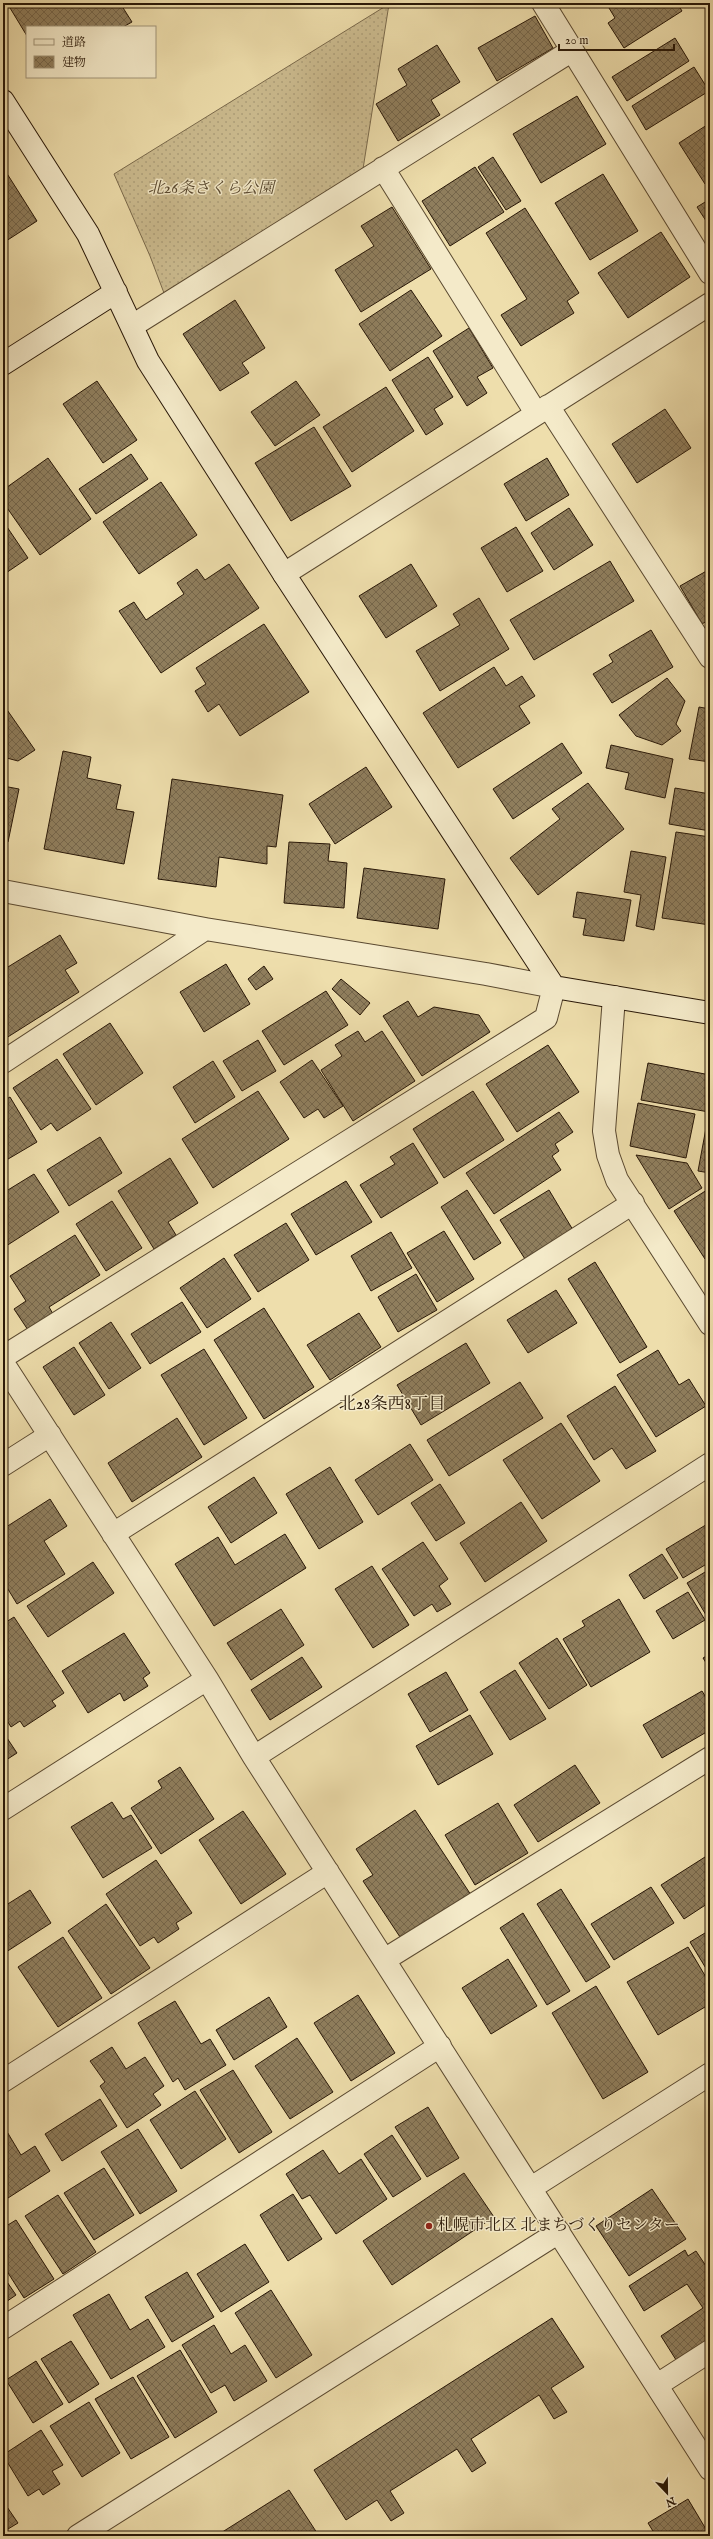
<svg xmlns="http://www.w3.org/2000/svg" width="713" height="2539" font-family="'IM FELL English','Noto Serif JP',serif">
  <defs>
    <pattern id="grass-dots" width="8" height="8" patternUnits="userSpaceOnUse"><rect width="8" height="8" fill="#ccbc90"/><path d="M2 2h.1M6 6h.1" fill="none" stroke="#afa17b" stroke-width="1.8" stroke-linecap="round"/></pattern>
    <pattern id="building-cross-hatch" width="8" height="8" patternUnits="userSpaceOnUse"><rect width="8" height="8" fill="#8f7e5d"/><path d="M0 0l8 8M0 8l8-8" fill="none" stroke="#75664b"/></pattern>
  </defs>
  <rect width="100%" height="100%" fill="#eedeac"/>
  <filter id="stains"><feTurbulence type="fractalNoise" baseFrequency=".005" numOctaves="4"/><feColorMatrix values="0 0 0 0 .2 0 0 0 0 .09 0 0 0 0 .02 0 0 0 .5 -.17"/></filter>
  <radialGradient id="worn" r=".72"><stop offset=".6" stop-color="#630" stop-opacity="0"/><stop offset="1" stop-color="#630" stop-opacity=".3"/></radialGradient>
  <!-- grass -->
  <path fill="url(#grass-dots)" stroke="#7a6a4c" d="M389,4L363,169L164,293L150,256L114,174Z"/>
  <!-- building -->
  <path fill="url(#building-cross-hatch)" stroke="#281707" d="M7,3H120L132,22L123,27H27V36Z
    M606,3H677L682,11L624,48L608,23L615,18Z
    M535,16L553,48L497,81L478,48Z
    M675,38L689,61L627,101L612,77Z
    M437,45L460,82L431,100L440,115L398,141L376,104L407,85L398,69Z
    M694,67L709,91L646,130L632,106Z
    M577,96L606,144L541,183L513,134Z
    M710,123V181L705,184L679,143Z
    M493,157L521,201L506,210L478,167Z
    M475,167L504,212L450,246L422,201Z
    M6,172L37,221L3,243V174Z
    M603,174L638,231L590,260L555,203Z
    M710,199V227L697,207Z
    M392,207L431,269L361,312L335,270L374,246L361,226Z
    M525,208L579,293L567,301L574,313L521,346L501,315L527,299L486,233Z
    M661,232L690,277L628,318L598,273Z
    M411,290L442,336L390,371L359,324Z
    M235,300L265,348L242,363L249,373L220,391L183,334Z
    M469,328L493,368L477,377L487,393L467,406L433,351Z
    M428,357L453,397L434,409L443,424L426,435L392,380Z
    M97,381L137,440L103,463L63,404Z
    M296,381L320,415L275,446L251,412Z
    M386,387L414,431L352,472L323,427Z
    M665,409L691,448L637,483L612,444Z
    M314,427L351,486L291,521L255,463Z
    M131,454L148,479L96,514L79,489Z
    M48,458L91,519L40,555L3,502V490Z
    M547,458L569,495L526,521L504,484Z
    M161,482L197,535L139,574L103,522Z
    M569,508L593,545L554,570L531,533Z
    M3,521L28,558L3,575Z
    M516,527L543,571L507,592L481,548Z
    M610,561L634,601L534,660L510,620Z
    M229,564L259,608L161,673L119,611L134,602L146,620L184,594L177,583L197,569L205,580Z
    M411,564L437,606L386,638L359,596Z
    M710,569V619L702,624L680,586Z
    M479,598L509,649L440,691L416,651L460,625L453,614Z
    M264,624L309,692L240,736L219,704L208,712L195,691L206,684L196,668Z
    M651,630L673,667L612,703L593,674L613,662L609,655Z
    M494,667L506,686L522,676L535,696L519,706L530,723L458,768L423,713Z
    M667,678L685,701L676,724L681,731L662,745L636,736L619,715Z
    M3,704L35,750L18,761L3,757Z
    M699,707L710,709V762L689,759Z
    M562,743L582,773L513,819L493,789Z
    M611,745L673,759L665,798L625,789L629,773L606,768Z
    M63,751L91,757L87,778L121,785L116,809L134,812L124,864L44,849Z
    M366,767L392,807L335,844L309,804Z
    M172,779L283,795L276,847L267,846V864L219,857L216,887L158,879Z
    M588,783L624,829L538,895L510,858L560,819L552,809Z
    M3,786L19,789L8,842L3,841Z
    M675,788L710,794V831L669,824Z
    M676,832L710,837V925L662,918Z
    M289,842L330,844L328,861L347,863L344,908L284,903Z
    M631,851L666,857L654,930L636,926L641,895L624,892Z
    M364,868L445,879L438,929L357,918Z
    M577,892L631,900L624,941L583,935L586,919L573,917Z
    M60,935L77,963L65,970L79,992L3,1040V970Z
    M226,964L250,1004L204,1032L180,992Z
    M264,966L273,979L256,990L248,979Z
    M341,979L370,1003L360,1015L332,989Z
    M326,991L348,1025L284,1065L262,1031Z
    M408,1001L418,1017L434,1007L479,1015L490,1032L422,1076L383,1016Z
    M110,1023L143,1073L96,1105L63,1054Z
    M358,1031L365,1042L382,1031L415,1081L353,1121L321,1070L342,1056L335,1045Z
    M258,1040L276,1071L242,1091L223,1061Z
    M548,1045L579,1092L517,1132L486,1084Z
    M57,1059L91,1109L57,1131L51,1123L41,1130L13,1088Z
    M312,1060L343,1106L324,1118L318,1109L304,1118L280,1082Z
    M213,1061L235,1097L195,1123L173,1087Z
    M648,1063L710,1075V1173L698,1171L709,1112L641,1100Z
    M258,1091L289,1139L213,1188L182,1139Z
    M473,1091L504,1140L444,1178L413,1129Z
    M10,1097L37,1142L3,1162V1101Z
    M638,1103L695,1114L686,1158L630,1146Z
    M559,1112L573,1132L555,1144L559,1151L552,1156L561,1170L494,1214L466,1173Z
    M100,1137L122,1173L69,1206L47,1170Z
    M413,1143L438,1183L381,1218L360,1185L395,1164L390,1157Z
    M636,1155L687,1163L702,1188L669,1209Z
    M170,1158L198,1203L168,1222L176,1235L154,1249L118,1191Z
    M34,1174L59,1212L3,1248V1193Z
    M346,1181L372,1222L316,1255L291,1214Z
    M710,1188V1256L705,1259L674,1211Z
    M467,1190L501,1243L474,1260L441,1207Z
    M549,1190L573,1230L525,1259L500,1220Z
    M112,1201L142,1248L106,1271L76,1224Z
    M286,1223L309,1260L258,1292L234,1255Z
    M444,1231L474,1279L437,1302L407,1253Z
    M391,1232L412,1268L371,1291L351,1256Z
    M75,1235L100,1275L49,1307L53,1314L28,1330L14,1309L26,1301L10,1276Z
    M224,1258L251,1299L207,1328L180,1288Z
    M595,1262L647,1347L620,1363L568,1279Z
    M416,1274L437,1310L398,1332L378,1297Z
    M556,1290L577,1323L528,1353L507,1320Z
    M182,1302L201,1332L150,1364L131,1334Z
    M264,1308L314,1387L264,1419L214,1340Z
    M359,1313L381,1347L330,1380L307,1345Z
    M111,1322L141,1368L109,1389L79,1343Z
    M466,1343L490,1383L421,1425L397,1385Z
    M74,1347L105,1395L74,1415L43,1367Z
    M204,1349L247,1418L204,1445L161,1375Z
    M658,1350L679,1385L689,1379L706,1406L656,1437L617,1375Z
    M520,1382L543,1418L449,1476L427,1440Z
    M615,1386L656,1451L626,1469L612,1448L594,1460L567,1416Z
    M177,1418L202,1457L132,1502L108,1463Z
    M561,1423L600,1481L542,1519L503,1460Z
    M410,1444L433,1480L378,1515L355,1480Z
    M330,1467L363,1522L319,1549L286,1494Z
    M254,1477L277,1513L231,1543L208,1507Z
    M440,1484L465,1523L436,1541L411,1503Z
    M50,1499L67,1526L44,1541L65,1574L17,1604L3,1581V1529Z
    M521,1502L547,1541L485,1582L460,1543Z
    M709,1523L710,1562L683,1578L666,1549Z
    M285,1534L306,1568L214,1626L175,1564L218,1537L235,1565Z
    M423,1542L448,1579L439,1586L451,1604L437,1612L432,1604L414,1616L382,1569Z
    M662,1554L678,1578L644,1599L629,1575Z
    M93,1562L114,1593L48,1637L27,1606Z
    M372,1566L409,1625L373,1648L335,1589Z
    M710,1569V1613L706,1615L687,1583Z
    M688,1592L705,1620L673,1639L656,1611Z
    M619,1599L650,1652L591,1687L563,1639L585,1626L582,1621Z
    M281,1609L304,1645L251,1680L227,1643Z
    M14,1617L64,1693L52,1701L56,1706L24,1727L20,1721L11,1727L3,1714V1624Z
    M124,1633L150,1673L143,1678L148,1686L124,1701L120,1693L88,1713L62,1671Z
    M557,1638L587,1685L549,1709L519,1663Z
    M710,1654V1669L703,1658Z
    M302,1657L322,1687L270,1720L251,1690Z
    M515,1670L546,1719L510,1740L480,1692Z
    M446,1672L468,1710L430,1732L408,1694Z
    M702,1691L710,1704V1730L662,1758L643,1725Z
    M470,1715L493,1754L438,1785L416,1746Z
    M3,1732L17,1753L3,1762Z
    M575,1765L600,1803L538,1842L514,1805Z
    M180,1767L214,1819L161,1854L131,1808L162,1788L158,1781Z
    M112,1802L123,1819L131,1815L152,1848L103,1878L71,1827Z
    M498,1803L528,1853L475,1885L445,1835Z
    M415,1810L471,1895L402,1940L363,1881L373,1875L356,1849Z
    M243,1811L286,1874L241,1904L199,1840Z
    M705,1857L710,1866V1902L684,1919L661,1885Z
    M156,1860L192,1913L176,1923L179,1929L158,1943L154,1937L140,1946L106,1894Z
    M651,1887L674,1923L614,1960L591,1924Z
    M561,1889L610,1967L586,1982L537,1904Z
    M30,1890L51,1923L3,1954V1907Z
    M106,1904L150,1968L111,1994L68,1931Z
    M523,1913L570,1991L547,2005L500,1928Z
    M710,1930V1975L690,1942Z
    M63,1937L102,1998L58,2027L18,1967Z
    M688,1947L710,1984V2004L658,2035L627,1982Z
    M508,1959L537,2006L491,2034L462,1988Z
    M596,1986L648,2072L603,2099L552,2013Z
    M358,1995L395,2053L351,2081L314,2023Z
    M269,1997L287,2027L234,2060L216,2030Z
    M175,2001L201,2044L210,2039L226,2065L185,2090L178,2078L173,2082L138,2023Z
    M297,2038L333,2092L290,2119L255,2066Z
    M112,2047L126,2069L145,2057L164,2086L153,2094L161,2105L127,2128L100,2086L105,2082L90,2061Z
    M233,2070L272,2132L239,2153L200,2090Z
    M195,2091L226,2139L181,2169L150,2120Z
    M100,2099L117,2126L62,2161L45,2134Z
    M428,2107L459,2158L427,2177L395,2127Z
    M3,2125L21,2155L35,2146L50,2171L8,2198L3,2191Z
    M138,2129L177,2191L140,2214L101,2152Z
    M392,2135L421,2179L393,2197L364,2154Z
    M323,2150L339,2174L361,2159L387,2199L336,2234L310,2195L302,2199L286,2174Z
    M104,2168L134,2215L94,2240L64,2193Z
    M464,2173L494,2217L392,2285L363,2241Z
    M652,2189L686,2239L629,2276L596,2226Z
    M293,2194L322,2239L288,2261L260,2215Z
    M58,2195L96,2252L63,2274L25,2216Z
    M16,2220L54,2279L24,2298L3,2265V2228Z
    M245,2244L269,2282L221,2312L197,2274Z
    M685,2250L688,2256L696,2251L710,2272V2343L678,2363L661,2336L703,2308L687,2284L644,2311L629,2286Z
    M187,2272L214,2317L172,2342L145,2297Z
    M3,2276L16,2295L3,2304Z
    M271,2290L312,2355L276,2378L235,2313Z
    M109,2294L130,2330L148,2319L165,2347L111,2379L73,2315Z
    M552,2318L584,2367L551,2388L567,2412L554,2419L539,2395L471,2439L486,2463L472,2472L457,2449L390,2491L404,2513L391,2521L377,2500L346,2520L314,2470Z
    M214,2325L231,2354L245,2345L267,2381L234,2401L225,2385L211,2393L182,2345Z
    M71,2341L99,2384L69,2403L41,2359Z
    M180,2350L217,2412L175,2438L137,2376Z
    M36,2361L63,2404L33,2423L6,2380Z
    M133,2377L169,2437L131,2459L95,2399Z
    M89,2402L120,2453L82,2477L50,2426Z
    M41,2430L63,2465L52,2471L60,2484L43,2495L39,2489L28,2496L3,2455Z
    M289,2490L319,2536H216Z
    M688,2499L710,2536H656L648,2523Z
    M3,2501L18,2523L3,2532Z"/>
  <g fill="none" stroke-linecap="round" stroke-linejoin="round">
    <defs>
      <path id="street" d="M543,3L710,273
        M383,168L536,413
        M132,326L571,51
        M548,406L710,657
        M284,574L710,304
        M3,891L205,929L486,974L554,987L546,1018L3,1357
        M614,997L604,1131L608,1155L617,1180L710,1324
        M3,1062L205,929
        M3,1363L207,1679L254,1757L710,2469
        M3,1465L50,1435
        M113,1534L633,1203
        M254,1757L710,1464
        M3,1809L207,1679
        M384,1960L710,1758
        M3,2081L328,1872
        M531,2188L710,2074
        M3,2328L440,2046
        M657,2385L710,2351
        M78,2536L559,2232"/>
      <path id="secondary" d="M3,101L88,234L148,361L284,574L554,987L710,1013
        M3,364L116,292"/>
    </defs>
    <!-- street casing -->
    <use href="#street" stroke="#5a4930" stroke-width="24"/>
    <!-- secondary casing -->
    <use href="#secondary" stroke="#281707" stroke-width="24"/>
    <!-- street -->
    <use href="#street" stroke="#f4eac9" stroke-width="22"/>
    <!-- secondary -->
    <use href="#secondary" stroke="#f4eac9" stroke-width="22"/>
  </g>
  <!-- markers -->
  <circle fill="#8f2418" stroke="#f4eac9" stroke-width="1.5" cx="429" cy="2226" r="4"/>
  <g text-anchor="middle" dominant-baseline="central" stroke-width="3" stroke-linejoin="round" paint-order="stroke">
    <!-- park labels -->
    <g font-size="16" font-style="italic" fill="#594930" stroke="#f4eac9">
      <text x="211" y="189">北26条さくら公園</text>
    </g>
    <!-- poi labels -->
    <g font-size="16" fill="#281707" stroke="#f4eac9" text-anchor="start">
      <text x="437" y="2226">札幌市北区 北まちづくりセンター</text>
    </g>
    <!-- neighbourhood labels -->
    <g font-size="17" fill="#281707" stroke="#f4eac9">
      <text x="392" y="1404">北28条西8丁目</text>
    </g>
  </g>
  <!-- margin -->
  <rect width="713" height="2539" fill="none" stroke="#eedeac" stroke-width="16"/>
  <rect x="4" y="4" width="705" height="2531" fill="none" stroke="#281707" stroke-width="2"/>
  <rect x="8" y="8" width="697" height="2523" fill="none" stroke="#281707"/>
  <!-- legend -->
  <rect x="26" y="26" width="130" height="52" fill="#f4eac9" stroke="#a2967b"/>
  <rect x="34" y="39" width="20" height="6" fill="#f4eac9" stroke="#a2967b"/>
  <text x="62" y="46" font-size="12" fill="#281707">道路</text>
  <rect x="34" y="56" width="20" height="12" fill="url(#building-cross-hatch)" stroke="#a2967b"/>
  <text x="62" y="66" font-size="12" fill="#281707">建物</text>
  <!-- north arrow -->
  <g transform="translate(667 2493) rotate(158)" stroke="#f4eac9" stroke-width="3" paint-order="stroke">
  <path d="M0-3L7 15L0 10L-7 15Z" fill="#281707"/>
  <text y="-6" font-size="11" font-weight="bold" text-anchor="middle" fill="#281707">N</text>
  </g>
  <!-- scale -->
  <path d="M559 44v6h115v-6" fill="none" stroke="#281707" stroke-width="2"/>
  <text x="565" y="44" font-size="12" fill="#281707" stroke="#f4eac9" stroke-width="3" paint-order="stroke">20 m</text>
  <rect width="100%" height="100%" filter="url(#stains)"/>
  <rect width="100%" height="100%" fill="url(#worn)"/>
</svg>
